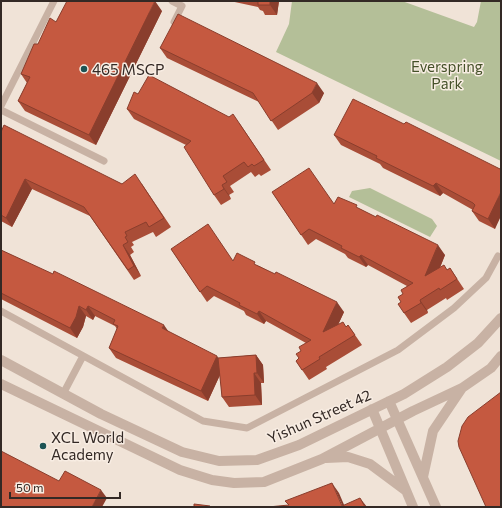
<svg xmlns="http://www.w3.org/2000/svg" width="502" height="508" font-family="Commissioner,sans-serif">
  <rect width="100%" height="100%" fill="#f0e3d7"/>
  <!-- green -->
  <path fill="#b4bf98" d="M292,1H402L474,27L477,22L481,1H501V161L276,52L289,24Z
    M370,188L432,219L437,226L430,237L349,197L352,191Z"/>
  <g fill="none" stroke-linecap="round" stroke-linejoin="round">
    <!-- service -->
    <path stroke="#c8b2a4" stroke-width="7" d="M172,1L182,6L174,22
      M1,106L54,1
      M1,110L104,161
      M1,311L203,421L247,428L398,350L454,308L486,278L498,256
      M63,394L83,356"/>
    <!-- minor -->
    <path stroke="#c8b2a4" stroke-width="10" d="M1,360L101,414L182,452L219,461L257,460L299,445L404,394L447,367L478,343L501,318
      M1,384L180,470L212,480L234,483L264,482L322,459L413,411L462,388L491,368L501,356
      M389,401L436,507
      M372,409L413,507
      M326,458L348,457L370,464L405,490
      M423,477L433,431L462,388"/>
  </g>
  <!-- wall -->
  <path fill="#a94d37" d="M230,1H279L277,15H265L263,11L260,10L258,7Z
    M456,1H466V2Z
    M162,11L96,145L25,111L18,101L27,83L21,74L38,44L56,22Z
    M160,48L324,93L319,103L278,130L259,102L167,58Z
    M138,94L240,124L271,170L261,176L259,174L255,177L251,172L230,186L234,192L229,195L231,199L221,205L214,195L186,145L134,119L127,109Z
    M1,132L122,184H142L171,227L156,237L153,232L132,242L134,245L131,247L134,252L130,255L141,276L134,280L90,216L32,189L12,227L1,221Z
    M334,135L500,169L495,229L479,221L472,211L473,210L443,193L440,196L383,168L380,164L341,145Z
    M272,192L360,209L445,255L440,268L447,270L450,268L464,289L447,300L446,298L427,310L428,313L411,323L404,313L401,302L403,294L407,286L368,265L366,267L348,258L345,254L316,239L308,245Z
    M171,249L259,266L344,312L338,325L346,327L348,325L362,345L326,367L327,369L309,380L296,361L299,358L301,351L306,343L266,321L264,324L246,315L244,311L214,296L207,302Z
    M1,250L167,331L218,358L256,355L263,365L264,383H261L262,405L229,407L222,397L220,375L208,401L116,358L109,348L117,329L115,326L95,316L93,320L86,316L83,327L77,338L1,299Z"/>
  <!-- shaded-wall -->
  <path fill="#8a3e2d" d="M155,1L162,11L96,145L89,135Z
    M270,1H279L277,15L270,5Z
    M317,83L324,93L319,103L312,93Z
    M25,179L32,189L12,227L6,218Z
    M436,183L443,193L440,196L433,186Z
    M222,185L229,195L231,199L224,189Z
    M501,192V216L495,229L488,219Z
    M123,245L130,255L141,276L134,266Z
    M438,245L445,255L432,286L425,276Z
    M361,255L368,265L366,267L359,257Z
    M420,300L427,310L428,313L421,303Z
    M337,302L344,312L330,342L323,332Z
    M79,306L86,316L83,327L77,338L70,328Z
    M88,306L95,316L93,320L86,310Z
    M259,311L266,321L264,324L257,314Z
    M164,325L171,335L162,328Z
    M256,355L263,365L264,383L257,373Z
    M217,356L224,366L208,401L201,391Z
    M254,373L261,383L262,405L255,395Z
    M332,483L339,493L345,507H343Z
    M101,490L107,498L102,507H92Z
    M360,498L367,507H365Z"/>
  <!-- building -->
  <path fill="#c55940" stroke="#8a3e2d" d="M67,1H155L89,135L18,101L30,77L21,74L34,44H38L50,18L56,22Z
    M256,1H270V5H258V2Z
    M178,14L317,83L312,93L271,121L253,93L160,48Z
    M149,75L229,117L233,114L264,160L254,166L252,164L248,167L244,162L223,176L227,182L222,185L224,189L214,195L184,147L191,141L127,109L134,92L138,94Z
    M353,99L404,124L406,122L500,169L501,166V192L488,219L472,211L475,205L473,203L436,183L433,186L376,158L377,156L334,135Z
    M4,125L122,184L135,174L164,218L149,227L146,222L125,232L127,236L125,237L128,242L123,245L134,266L128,270L84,207L25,179L6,218L1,215V132Z
    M309,168L334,204L338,197L357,205L356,207L376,217L377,215L438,245L425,276L444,265L447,270L450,268L457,279L440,290L439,288L420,300L421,303L404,313L398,304L401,302L398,297L403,294L401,290L413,283L361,255L359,257L341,248L342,246L309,229L301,235L272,192Z
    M208,224L233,261L237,253L255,262L254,264L275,274L276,272L337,302L323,332L343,322L346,327L348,325L355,335L319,357L320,359L302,370L296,361L299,358L296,354L301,351L299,347L311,340L259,311L257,314L239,305L240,303L207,286L200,292L171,249Z
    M1,250L53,274L54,271L164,325L162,328L217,356L201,391L109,348L118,326L113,324L115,320L88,306L86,310L79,306L76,317L70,328L1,293Z
    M256,355L257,373H254L255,395L222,397L218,358Z
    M501,392V507H486L459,447L458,441L462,426L468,417Z
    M1,451L59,481L65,471L101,490L92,507H1Z
    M332,483L342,506L360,498L365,507H268L289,505L285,501Z
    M194,504L210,506V507H194Z"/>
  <!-- markers -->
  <g fill="#1c5354" stroke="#f8ede3" stroke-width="1.5">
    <circle cx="84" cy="69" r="4"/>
    <circle cx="43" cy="446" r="4"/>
  </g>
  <g text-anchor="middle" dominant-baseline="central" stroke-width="3" stroke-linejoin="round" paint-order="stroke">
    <!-- park labels -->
    <g font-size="15" fill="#455129" stroke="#f8ede3">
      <text x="447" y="66">Everspring<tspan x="447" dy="17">Park</tspan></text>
    </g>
    <!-- poi labels -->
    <g font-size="15" fill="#332925" stroke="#f8ede3" text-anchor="start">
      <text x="92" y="69">465 MSCP</text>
      <text x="51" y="437">XCL World<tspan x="51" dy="17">Academy</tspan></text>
    </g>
    <!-- street labels -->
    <g font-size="15" fill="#332925" stroke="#f8ede3">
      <text transform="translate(319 416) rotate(-24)">Yishun Street 42</text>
    </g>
  </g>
  <!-- border -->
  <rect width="502" height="508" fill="none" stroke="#332925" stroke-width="4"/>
  <!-- scale -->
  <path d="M10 492v6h110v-6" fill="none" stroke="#332925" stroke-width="2"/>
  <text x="16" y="492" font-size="12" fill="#332925" stroke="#f8ede3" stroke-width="3" paint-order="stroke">50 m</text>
</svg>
